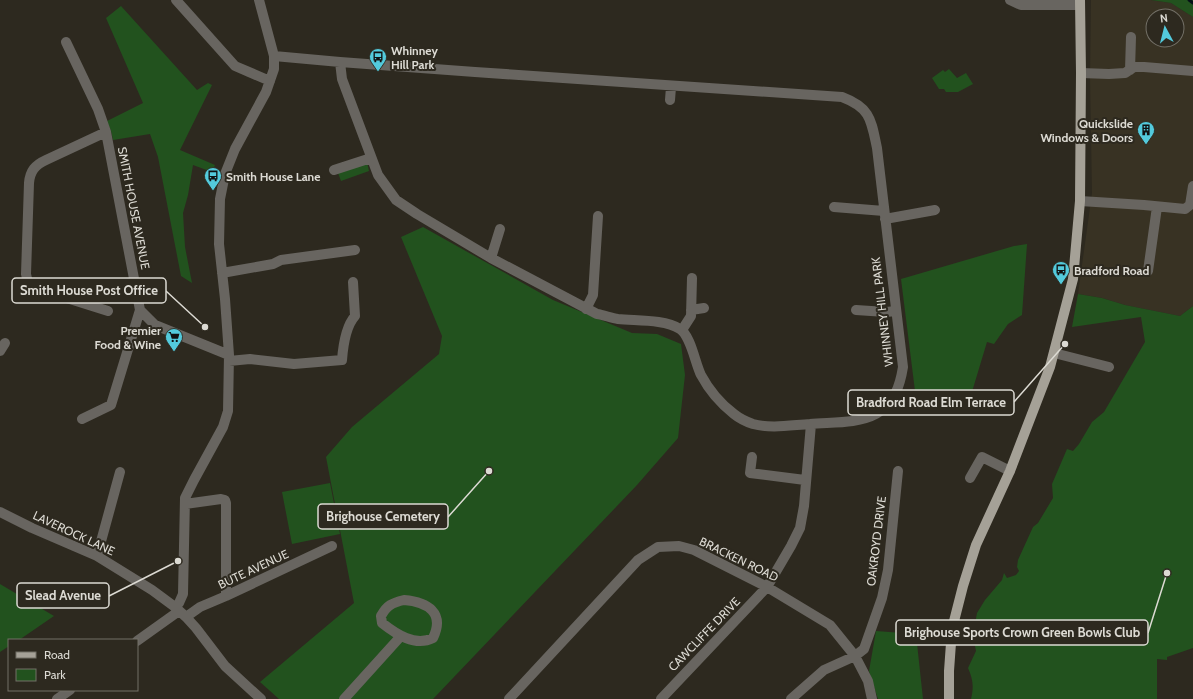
<svg xmlns="http://www.w3.org/2000/svg" width="1193" height="699" font-family="Cabin,sans-serif">
  <rect width="100%" height="100%" fill="#2d291f"/>
  <!-- built -->
  <path fill="#383223" fill-rule="evenodd" d="M1091,0H1151L1171,3L1193,17V306L1180,316L1125,305L1102,298L1078,294L1092,193L1090,78ZM1153,16H1177V40H1153Z"/>
  <!-- green -->
  <path fill="#22521e" d="M1151,0H1193V17L1171,3Z
    M121,6L197,90L208,83L212,85L180,150L215,165L212,172L193,165L188,195L183,213L185,247L192,283L181,276L158,157L150,134L113,140L111,131L107,121L143,103L106,18Z
    M949,69L957,78L966,73L973,84L958,92H946L944,89H939L932,78L943,70L945,72Z
    M367,162L369,171L341,181L338,173Z
    M423,227L553,300L632,333L657,334L681,344L685,375L678,438L637,485L433,699H279L260,682L354,603L326,457L352,427L439,354L442,336L401,237Z
    M1027,244L1022,315L1008,324L994,344L987,342L965,415H918L901,279L1014,246Z
    M1078,294L1102,298L1125,305L1180,316L1193,306V648L1167,657V660L1157,659V699H971C974,687 973,679 968,668L976,651L974,641L977,631L975,624L977,613L985,600L1002,580L1004,573L1007,578L1016,575L1019,571L1017,567L1018,560L1033,527L1038,523L1053,498L1052,484L1067,449L1073,451L1079,444L1092,422L1104,412L1145,342L1141,317L1072,327Z
    M330,483L340,534L292,544L282,492Z
    M0,584L54,616L19,640H9V646L0,652Z
    M876,631L916,634L923,699H878L869,671Z"/>
  <g fill="none" stroke-linecap="round" stroke-linejoin="round">
    <!-- stream -->
    <path stroke="#041016" stroke-width="3" d="M1189,0L1193,3"/>
    <!-- minor -->
    <path stroke="#686560" stroke-width="10" d="M176,0L235,66L270,81
      M1010,0L1021,5H1080
      M66,42L98,109L106,132L140,310L155,325L229,355
      M274,56L340,62L475,72L842,97C871,108 871,120 877,148L903,367C900,386 894,404 876,414C858,424 830,422 810,424C792,425 771,429 753,424C747,422 739,418 734,414C721,404 709,390 701,375C695,363 691,336 680,329C664,319 636,321 618,319C611,318 604,315 597,314L491,258L417,214L396,200L378,175L342,79L340,62
      M1130,70L1131,37
      M1081,73L1109,74L1125,73L1134,67H1144L1193,71
      M670,100L671,87
      M106,132L46,160C35,165 30,171 29,183L26,274C27,281 29,284 35,288L108,311
      M334,170L371,158
      M1080,201L1144,205L1185,209L1190,205L1193,186
      M834,207L884,211
      M885,219L935,210
      M491,258L500,229
      M1148,271L1157,207
      M222,273L273,264L281,260L355,250
      M586,309L593,295L598,216
      M691,310L704,308
      M856,310L886,312L896,311
      M682,330L691,316L692,278
      M0,351L5,343
      M1054,353L1109,367
      M229,361L250,359L294,364L342,360C343,347 346,326 355,316L353,282
      M82,419L111,405L140,310
      M752,457L750,473L805,480
      M970,478L982,457L1010,471
      M185,504L221,499L225,500L226,503V596
      M0,512L32,528L97,556L152,590L175,607L186,617L196,628L225,666L261,699
      M97,556L120,472
      M404,600C428,602 445,613 433,638C415,647 396,634 382,623L381,616C387,605 392,603 404,600Z
      M175,607L179,603L183,594L185,498L194,480L223,427L228,411L229,355L225,299L219,244L220,199L225,174L235,149L266,92L274,69V56L259,0
      M186,617L200,607L226,596L332,546
      M137,641L179,611
      M57,699L70,690
      M344,699L401,636
      M509,699L638,560L658,547L679,546L694,550L767,587L830,625L855,656L868,681L872,699
      M661,699L767,587L791,546L800,528L804,506L811,424
      M791,699L824,670L855,656L864,649L882,598L888,570L898,471"/>
    <!-- major -->
    <path stroke="#a5a197" stroke-width="10" d="M949,699V671L952,629L963,586L976,545L1010,471L1050,367L1073,279L1080,201L1081,73L1080,0"/>
  </g>
  <!-- icons -->
  <defs>
    <symbol id="bus-pin" viewBox="-11 -11 22 30"><path d="M0 17L-7.5 6A9.5 9.5 0 1 1 7.5 6Z" fill="#53cadc" stroke="#2d291f"/><path d="M-5-6H5V4H4V6H2V4H-2V6H-4V4H-5ZM-3.5-4V0h7V-4ZM-3.5 1.2v1.5H-2V1.2ZM2 1.2v1.5H3.5V1.2Z" fill="#111"/></symbol>
    <symbol id="building-pin" viewBox="-11 -11 22 30"><path d="M0 17L-7.5 6A9.5 9.5 0 1 1 7.5 6Z" fill="#53cadc" stroke="#2d291f"/><path d="M-4-6H4V6H1V3H-1V6H-4ZM-2.5-4.3h1.7v1.8h-1.7ZM.8-4.3h1.7v1.8H.8ZM-2.5-1h1.7V.8h-1.7ZM.8-1h1.7V.8H.8Z" fill="#111"/></symbol>
    <symbol id="supermarket-pin" viewBox="-11 -11 22 30"><path d="M0 17L-7.5 6A9.5 9.5 0 1 1 7.5 6Z" fill="#53cadc" stroke="#2d291f"/><path d="M-6-5.5h2.5l.6 2H6L4.5 2H-2.5L-4.4-4H-6ZM-1.5 3.2a1.3 1.3 0 1 0 .1 0ZM3 3.2a1.3 1.3 0 1 0 .1 0Z" fill="#111"/></symbol>
  </defs>
  <g fill-rule="evenodd">
    <use href="#bus-pin" x="368" y="47" width="20" height="27"/>
    <use href="#building-pin" x="1136" y="120" width="20" height="27"/>
    <use href="#bus-pin" x="203" y="166" width="20" height="27"/>
    <use href="#bus-pin" x="1051" y="260" width="20" height="27"/>
    <use href="#supermarket-pin" x="164" y="327" width="20" height="27"/>
  </g>
  <g text-anchor="middle" dominant-baseline="central" stroke-width="4" stroke-linejoin="round" paint-order="stroke">
    <!-- poi labels -->
    <g font-size="12" font-weight="bold" fill="#dcdad3" stroke="#2d291f" text-anchor="start">
      <text x="391" y="50">Whinney<tspan x="391" dy="14">Hill Park</tspan></text>
      <text x="1133" y="123" text-anchor="end">Quickslide<tspan x="1133" dy="14">Windows &amp; Doors</tspan></text>
      <text x="226" y="176">Smith House Lane</text>
      <text x="1074" y="270">Bradford Road</text>
      <text x="161" y="330" text-anchor="end">Premier<tspan x="161" dy="14">Food &amp; Wine</tspan></text>
    </g>
    <!-- street labels -->
    <g font-size="12" fill="#dcdad3" stroke="#2d291f">
      <text transform="translate(134 208) rotate(79)">SMITH HOUSE AVENUE</text>
      <text transform="translate(882 312) rotate(-97)">WHINNEY HILL PARK</text>
      <text transform="translate(74 533) rotate(25)">LAVEROCK LANE</text>
      <text transform="translate(876 541) rotate(-83)">OAKROYD DRIVE</text>
      <text transform="translate(739 559) rotate(26)">BRACKEN ROAD</text>
      <text transform="translate(253 569) rotate(-25)">BUTE AVENUE</text>
      <text transform="translate(704 634) rotate(-46)">CAWCLIFFE DRIVE</text>
    </g>
  </g>
  <!-- callouts -->
  <path fill="none" stroke="#dcdad3" stroke-width="1.5" d="M205 327L166 291M1065 344L1014 402M489 471L448 517M178 561L109 596M1167 573L1148 633"/>
  <g fill="#dcdad3" stroke="#2d291f" stroke-width="1.5">
    <circle cx="205" cy="327" r="4"/>
    <circle cx="1065" cy="344" r="4"/>
    <circle cx="489" cy="471" r="4"/>
    <circle cx="178" cy="561" r="4"/>
    <circle cx="1167" cy="573" r="4"/>
  </g>
  <g fill="#2d291f" stroke="#dcdad3" stroke-width="1.5">
    <rect x="12" y="278" width="154" height="25" rx="4"/>
    <rect x="848" y="390" width="166" height="25" rx="4"/>
    <rect x="318" y="504" width="130" height="25" rx="4"/>
    <rect x="17" y="583" width="92" height="25" rx="4"/>
    <rect x="896" y="620" width="252" height="25" rx="4"/>
  </g>
  <g font-size="13" text-anchor="middle" font-weight="bold" fill="#dcdad3">
    <text x="89" y="295">Smith House Post Office</text>
    <text x="931" y="407">Bradford Road Elm Terrace</text>
    <text x="383" y="521">Brighouse Cemetery</text>
    <text x="63" y="600">Slead Avenue</text>
    <text x="1022" y="637">Brighouse Sports Crown Green Bowls Club</text>
  </g>
  <!-- legend -->
  <rect x="8" y="639" width="130" height="52" fill="#2d291f" stroke="#737067"/>
  <rect x="16" y="652" width="20" height="6" fill="#a5a197" stroke="#737067"/>
  <text x="44" y="659" font-size="12" fill="#dcdad3">Road</text>
  <rect x="16" y="669" width="20" height="12" fill="#22521e" stroke="#737067"/>
  <text x="44" y="679" font-size="12" fill="#dcdad3">Park</text>
  <!-- north arrow -->
  <g transform="translate(1165 28) rotate(353)"><circle r="19" fill="#2d291f" stroke="#737067"/>
  <path d="M0-3L7 15L0 10L-7 15Z" fill="#53cadc"/>
  <text y="-6" font-size="11" font-weight="bold" text-anchor="middle" fill="#dcdad3">N</text>
  </g>
</svg>
